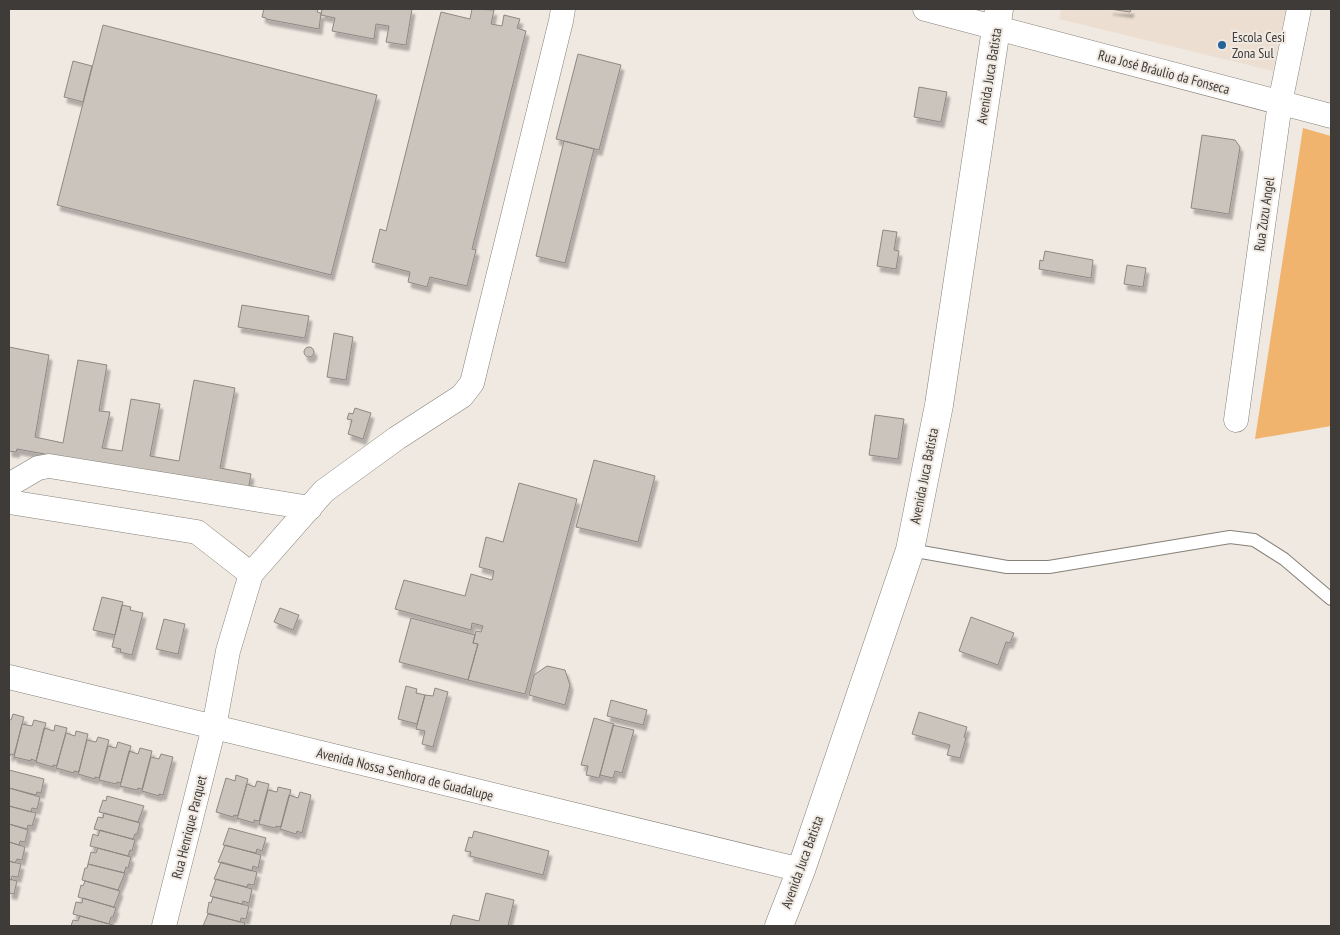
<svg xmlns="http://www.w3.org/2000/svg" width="1340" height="935" font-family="'PT Sans Narrow',sans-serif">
  <defs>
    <filter id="shadow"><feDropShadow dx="3" dy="5.5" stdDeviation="1" flood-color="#0004"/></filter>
  </defs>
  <rect width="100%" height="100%" fill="#f0e9e2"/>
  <!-- built -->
  <path fill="#ecdfd2" d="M1061,9H1286L1273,71L1059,19Z"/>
  <!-- green -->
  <path fill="#f0b46f" d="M1303,128L1331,136V426L1255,439Z"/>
  <!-- building -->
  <path fill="#cbc4bd" stroke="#8f8882" filter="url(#shadow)" d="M264,9H318L317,12L321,13L319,29L266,19V18L262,17Z
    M322,9H412L406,45L386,42L389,26L376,24L374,39L332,31L335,18L321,15Z
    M472,9L494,10L491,24L502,26L504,15L520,19L517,28L526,31L472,249L476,250L467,286L430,277L427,287L408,282L410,272L372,262L380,229L386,231L441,12L470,19Z
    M1110,9H1131L1130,12Z
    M103,25L377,95L331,275L57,205Z
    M578,54L621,65L599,150L556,139Z
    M73,61L92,66L83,102L64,97Z
    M919,87L947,92L941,122L914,117Z
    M1202,135L1235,140L1240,147L1229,214L1191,208Z
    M564,141L594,149L565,263L536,256Z
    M883,230L897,232L894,250L899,251L896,269L877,266Z
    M1045,251L1093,260L1091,278L1039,269L1040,260L1043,261Z
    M1127,265L1146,268L1143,287L1124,284Z
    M242,305L309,316L305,338L238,327Z
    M334,333L353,337L346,380L327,377Z
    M304 352a5 5 0 1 1 10 0a5 5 0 1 1-10 0Z
    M9,347L49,355L35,437L63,443L78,360L107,365L99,411L110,412L102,448L122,451L131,399L160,404L150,456L179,461L194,380L235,388L220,468L251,474L248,491L17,449L16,452L9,451Z
    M355,408L371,413L363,439L348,434L352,420L347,419L349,413L353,414Z
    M875,415L904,419L898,459L869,455Z
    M594,460L655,476L638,542L576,527Z
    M519,483L577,499L525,694L468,680L478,644L473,643L476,631L481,632L483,626L472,623L471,630L395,609L404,580L465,596L471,574L492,580L494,571L479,567L486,537L503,542Z
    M102,597L123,602L115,635L93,630Z
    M122,605L131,607L130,610L143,613L132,655L120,652L121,649L112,647Z
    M280,608L299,615L293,630L274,622Z
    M971,617L1014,633L1010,643L1006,642L998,665L959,651Z
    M411,618L475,635L473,643L478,644L468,680L399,662Z
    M164,619L185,624L178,654L156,649Z
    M547,666L565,670L570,685L565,705L529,695L534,675Z
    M406,686L417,689L416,693L425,695L417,724L398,719Z
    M435,688L448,692L433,747L422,744L425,731L416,729L425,695L433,696Z
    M611,700L647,710L643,725L607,716Z
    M919,712L967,727L964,737L966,738L960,758L947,755L950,745L912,734Z
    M13,714L24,717L14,755L11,754L10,756H9V719L11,720Z
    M594,718L614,724L599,778L586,775L588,766L581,765Z
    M34,720L46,723L36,761L31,759V761L14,757L22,724L32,726Z
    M55,725L67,728L57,766L53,765V767L36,762L44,728L54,731Z
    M613,725L634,730L622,773L615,771L613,778L600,775Z
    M76,731L88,734L79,772L74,771V773L56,768L66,733L75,736Z
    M98,737L109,740L99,778L95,777V779L78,774L87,740L96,742Z
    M118,742L131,746L121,783L117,782L116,784L99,780L108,746L116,748Z
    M140,748L152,751L142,789L138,788L137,790L120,786L129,751L138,754Z
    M161,754L173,757L163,795L159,794V796L142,791L151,757L159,759Z
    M9,770L44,779L41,793L37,792L36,795L9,788Z
    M236,775L248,779L238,816L234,815L233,817L216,812L226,778L235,781Z
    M257,781L269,784L259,821L254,820V823L237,818L247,784L255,787Z
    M278,787L291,790L281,827L276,826L275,828L259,824L268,790L277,792Z
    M9,788L40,797L37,809L32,808L31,812L9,806Z
    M300,792L311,795L302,833L297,831L296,834L280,829L289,795L298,798Z
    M107,796L144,806L138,822L99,812L103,800L106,801Z
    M9,806L36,813L32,826L28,825L27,829L9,824Z
    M104,813L140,823L137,834H135L133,839L94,829L98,817L103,818Z
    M9,824L28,830L25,842L20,841L19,845L9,842Z
    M229,828L266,838L262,851L257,849L256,853L223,845Z
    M100,830L135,840L132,851L130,850L128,856L90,846L93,834L98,836Z
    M474,831L549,851L543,875L470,856L471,852L465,851L469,837L472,838Z
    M9,842L25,847L22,860L17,859L15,863L9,861Z
    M225,845L261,855L258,868L253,866L252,871L218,862Z
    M98,848L131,857L128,868L126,867L124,873L88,864L91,852L96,853Z
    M9,861L21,864L18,877L12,876L11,880L9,879Z
    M221,862L257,872L254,885L248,884L247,887L214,879Z
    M88,864L125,873L118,890L82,880L85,868H87Z
    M9,879L17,881L14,894L9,893Z
    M216,879L252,889L249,903L243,901L242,904L210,896Z
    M85,881L120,891L114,907L78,897L81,885L83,886Z
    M486,893L514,900L508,926H450L453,915L479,921Z
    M213,897L249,906L246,919L241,918L240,922L207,913L209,902L211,903Z
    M83,898L116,908L113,917H111L109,924L73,914L76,902L82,903Z
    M208,914L245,923L244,926H203Z
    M80,916L113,925V926H71L73,920L78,921Z"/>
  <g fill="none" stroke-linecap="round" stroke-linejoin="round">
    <defs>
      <path id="service" d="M910,550L1007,567H1049L1230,537L1254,540L1284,559L1331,599"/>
      <path id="minor" d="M925,9L1331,116
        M1236,420L1280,103L1299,9
        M9,485L38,468L49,466L310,508
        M9,502L197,532L251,574
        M9,677L801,870
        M164,926L214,727L228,651L251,574L324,491L397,438L462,396L472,383L561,21L563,9"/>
      <path id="secondary" d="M779,926L801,870L910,550L939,405L999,9"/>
    </defs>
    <!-- service casing -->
    <use href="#service" stroke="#868079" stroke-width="14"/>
    <!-- minor casing -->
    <use href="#minor" stroke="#868079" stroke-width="25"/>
    <!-- secondary casing -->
    <use href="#secondary" stroke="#868079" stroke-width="29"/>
    <!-- service -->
    <use href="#service" stroke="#fff" stroke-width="12"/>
    <!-- minor -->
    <use href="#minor" stroke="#fff" stroke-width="24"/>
    <!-- secondary -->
    <use href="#secondary" stroke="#fff" stroke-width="28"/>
  </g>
  <!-- markers -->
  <circle fill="#256399" stroke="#f0e9e2" stroke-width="2" cx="1222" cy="45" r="5"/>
  <g text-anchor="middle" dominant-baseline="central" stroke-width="4" stroke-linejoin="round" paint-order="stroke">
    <!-- poi labels -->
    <g font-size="14" fill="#3e3b38" stroke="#f0e9e2" text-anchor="start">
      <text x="1232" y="37">Escola Cesi<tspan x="1232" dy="16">Zona Sul</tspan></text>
    </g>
    <!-- street labels -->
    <g font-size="14" fill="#3e3b38" stroke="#f0e9e2">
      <text transform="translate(1164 72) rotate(15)">Rua José Bráulio da Fonseca</text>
      <text transform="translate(989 76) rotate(-81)">Avenida Juca Batista</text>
      <text transform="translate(1264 214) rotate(-82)">Rua Zuzu Angel</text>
      <text transform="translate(924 476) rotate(-79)">Avenida Juca Batista</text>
      <text transform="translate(405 774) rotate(14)">Avenida Nossa Senhora de Guadalupe</text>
      <text transform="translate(189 827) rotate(-76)">Rua Henrique Parquet</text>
      <text transform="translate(802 862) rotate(-70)">Avenida Juca Batista</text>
    </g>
  </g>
  <!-- border -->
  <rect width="1340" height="935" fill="none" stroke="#3e3b38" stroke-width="20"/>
</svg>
